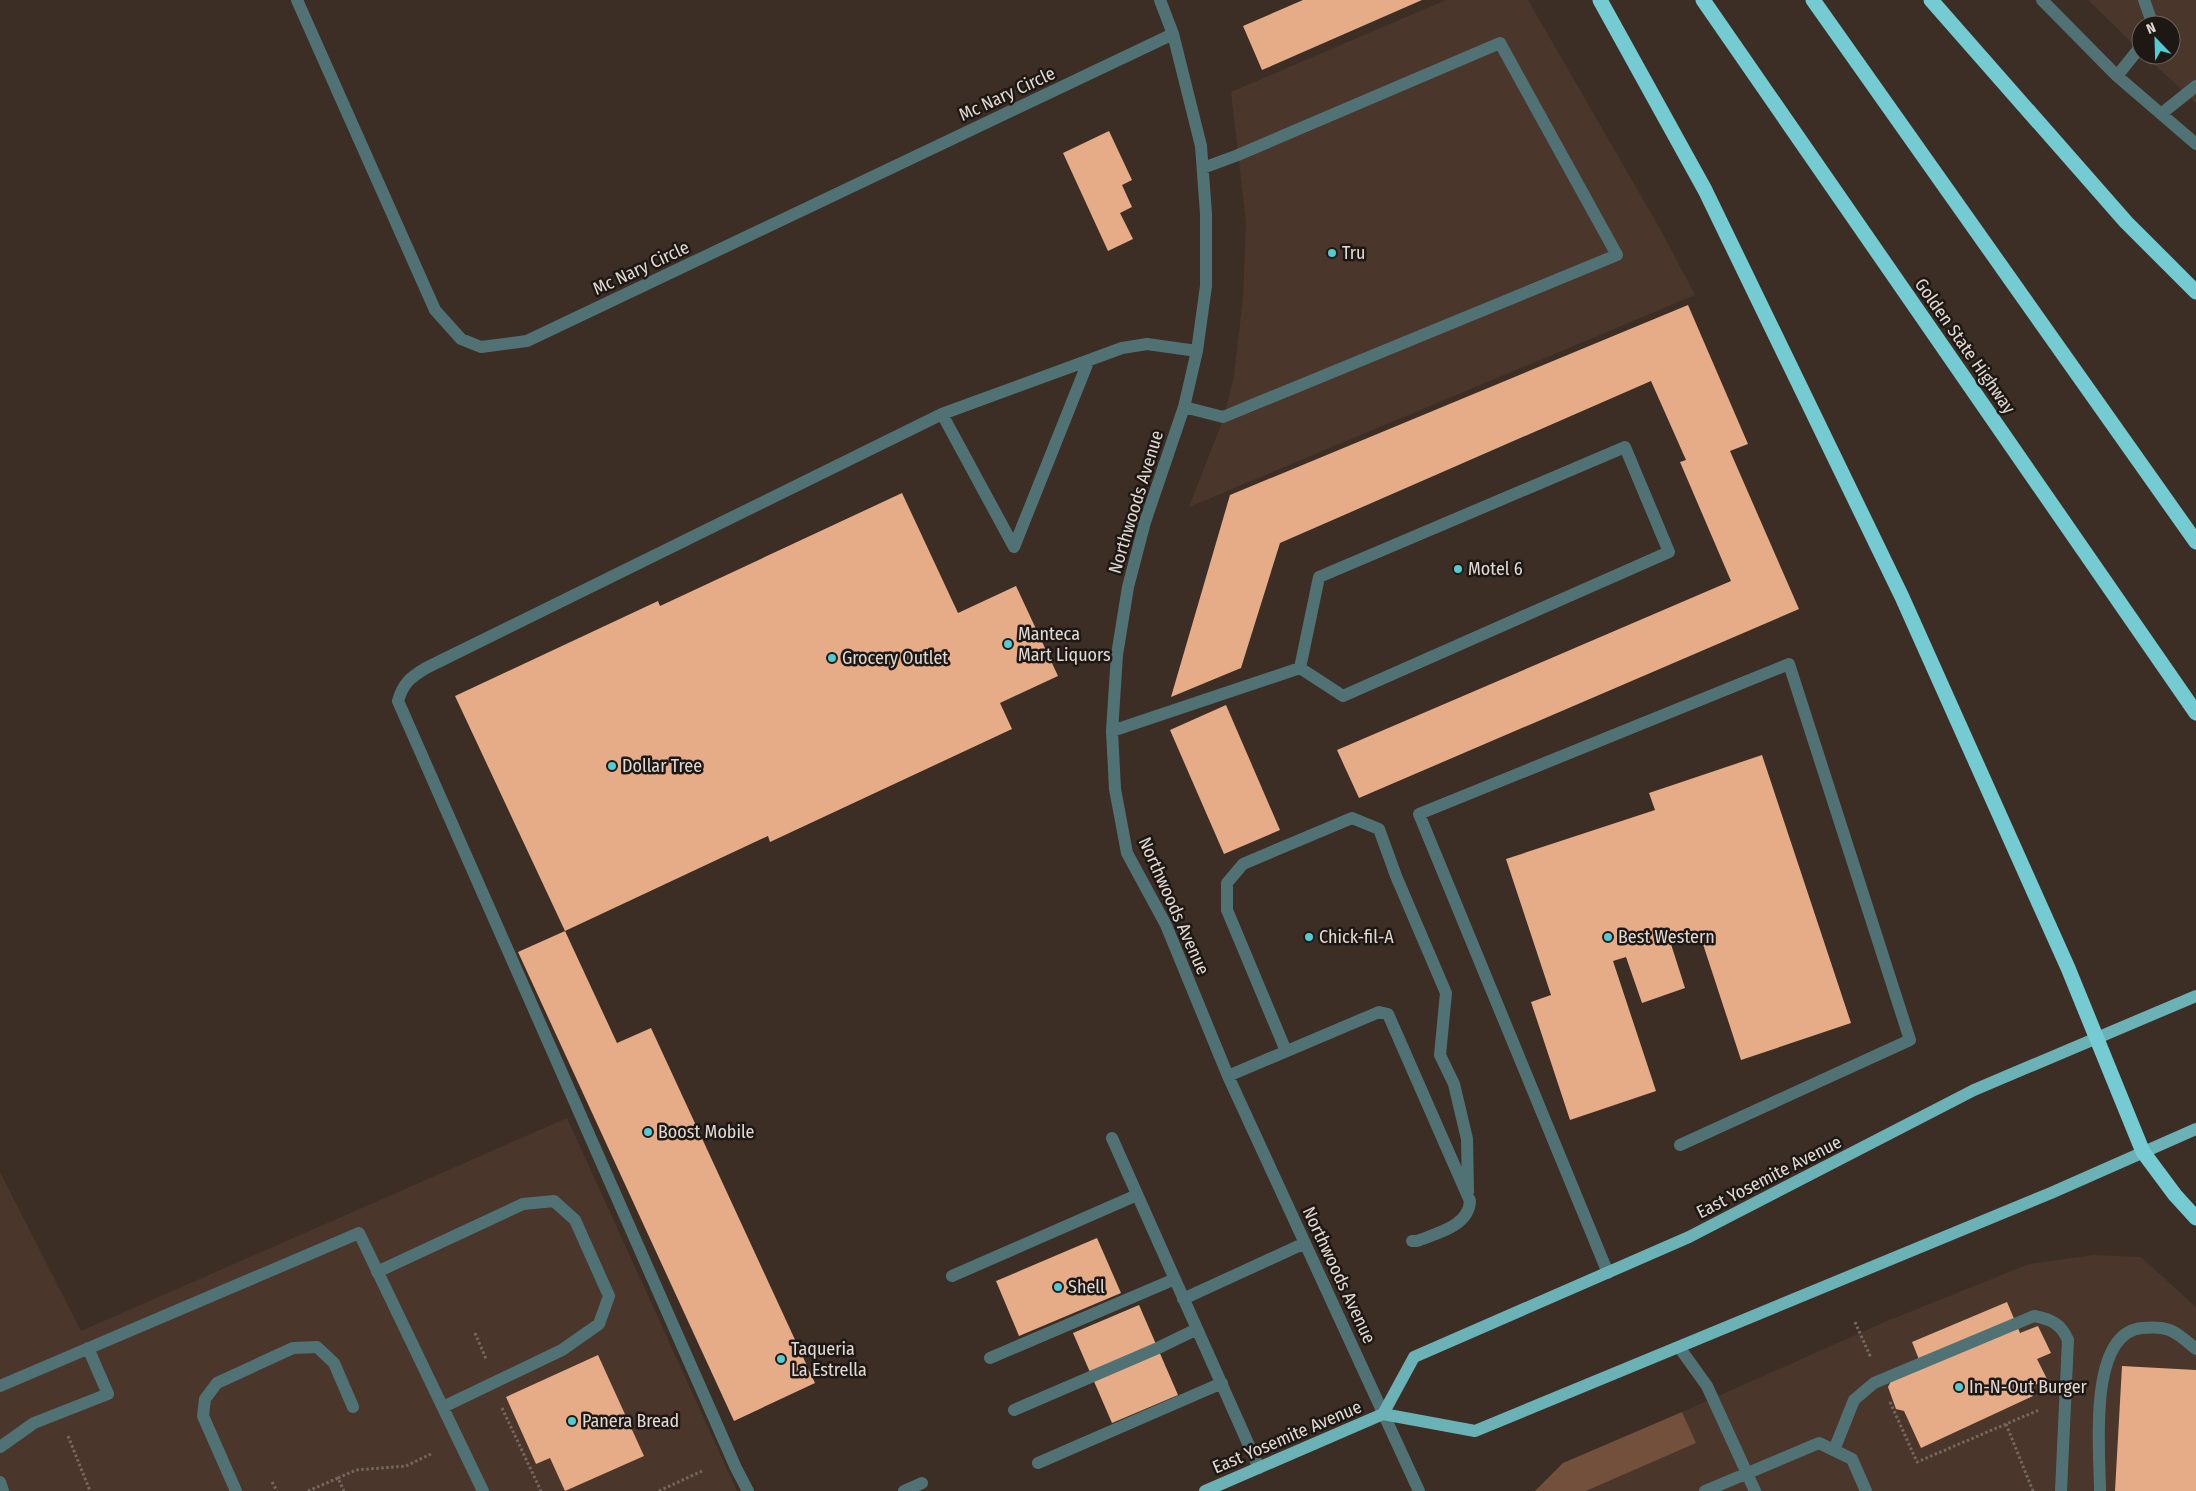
<svg xmlns="http://www.w3.org/2000/svg" width="2196" height="1491" font-family="'Fira Sans Condensed',sans-serif">
  <rect width="100%" height="100%" fill="#3c2e25"/>
  <!-- built -->
  <path fill="#4a362a" d="M1446,0H1528L1659,227L1695,295L1189,507L1224,417L1234,376L1243,297L1246,223L1231,92Z
    M2088,0H2196V103L2144,55H2171V25H2141V52Z
    M567,1118L737,1491H0V1172L81,1331Z
    M2094,1255L2141,1257L2196,1307V1491H1586L1695,1443L1682,1412L1887,1321L2029,1264Z"/>
  <!-- green -->
  <path fill="#73503b" d="M1682,1412L1696,1443L1586,1491H1535L1563,1463Z"/>
  <!-- building -->
  <path fill="#e6ab87" d="M1303,0H1422L1262,70L1243,26Z
    M1109,131L1132,180L1122,185L1132,207L1120,213L1133,239L1108,251L1063,153Z
    M1688,305L1748,444L1730,451L1799,609L1359,798L1337,750L1731,581L1680,462L1686,460L1651,381L1280,543L1241,668L1171,697L1230,495Z
    M902,493L958,613L1016,586L1058,676L1000,703L1012,729L770,842L768,836L565,931L455,696L658,601L660,606Z
    M1226,705L1280,830L1224,854L1170,730Z
    M1762,755L1851,1023L1741,1060L1699,932L1670,941L1685,988L1642,1003L1626,957L1613,961L1656,1091L1570,1120L1531,1002L1551,995L1506,859L1655,810L1649,793Z
    M565,931L617,1043L651,1028L815,1383L734,1421L518,952Z
    M1097,1238L1121,1293L1019,1336L996,1281Z
    M2007,1302L2020,1333L2038,1326L2051,1353L2037,1359L2047,1379L2031,1387L2033,1396L1921,1448L1904,1411L1896,1409L1888,1387L1891,1381L1922,1367L1912,1342Z
    M1139,1305L1178,1395L1112,1423L1073,1333Z
    M598,1355L644,1456L565,1491L550,1458L536,1464L506,1397Z
    M2122,1366L2196,1370V1491H2115Z"/>
  <g fill="none" stroke-linecap="round" stroke-linejoin="round">
    <!-- path -->
    <path stroke="#756860" stroke-width="3" stroke-dasharray="2.5 2.5" stroke-linecap="butt" d="M1855,1322L1871,1358
      M475,1333L486,1359
      M1890,1402L1917,1462L2039,1410
      M502,1408L541,1491
      M2006,1424L2033,1491
      M68,1436L90,1491
      M338,1478L356,1470L406,1466L433,1453
      M272,1482L277,1491
      M308,1491L338,1478L344,1491
      M659,1491L702,1471"/>
    <!-- minor -->
    <path stroke="#517275" stroke-width="12" d="M297,0L435,310L461,339L481,347L527,341L1173,34
      M1160,0L1173,34L1201,146L1206,214V286L1197,351L1184,407L1145,522L1128,587L1117,655L1112,731L1115,789L1127,853L1166,925L1228,1076L1419,1491
      M2042,0L2117,76L2196,144
      M2144,0L2153,25
      M2117,76L2141,46
      M2161,114L2196,86
      M1088,362L1014,547L942,414L1122,348L1147,344L1197,351
      M1184,407L1223,417L1617,255L1500,43L1238,155L1203,168
      M1112,731L1300,668L1343,696L1669,552L1625,447L1319,577L1300,668
      M1286,1051L1227,910V883L1243,864L1352,818L1379,829L1396,876L1446,993L1440,1055L1454,1084L1467,1139L1468,1192
      M1228,1076L1379,1012L1388,1014L1470,1201C1469,1226 1437,1233 1417,1241H1412
      M1112,1138L1259,1468
      M377,1272L523,1204L554,1201L575,1220L609,1296L599,1324L562,1350L443,1407
      M1608,1273L1419,814L1789,664L1910,1040L1680,1145
      M952,1276L1137,1195
      M1183,1299L1305,1243
      M1679,1347L1707,1386L1755,1491
      M990,1358L1175,1279
      M0,1386L359,1233L483,1491
      M1014,1410L1158,1348L1197,1329
      M0,1447L34,1423L108,1394L88,1348
      M1834,1450L1854,1400L1874,1383L2034,1316C2051,1319 2061,1324 2068,1340L2061,1491
      M1038,1463L1222,1383
      M0,1482L3,1491
      M236,1491L203,1416L205,1399L217,1383L293,1348L317,1347L334,1363L353,1407
      M748,1491L736,1468L398,701C403,683 411,677 426,668L942,414
      M904,1491L922,1483
      M1705,1491L1819,1443L1852,1459L1866,1491
      M2100,1491C2100,1453 2087,1333 2142,1328C2170,1325 2176,1332 2196,1349"/>
    <!-- major -->
    <path stroke="#6bb2b7" stroke-width="12" d="M1383,1414L1414,1357L1689,1237L1974,1090L2196,996
      M1205,1491L1383,1414L1475,1431L2051,1193L2196,1129"/>
    <!-- highway -->
    <path stroke="#74cbd2" stroke-width="15" d="M1600,0L1705,190L1902,597L2068,968L2143,1152L2175,1195L2196,1218
      M1703,0L2196,713
      M1813,0L2196,542
      M1931,0L2126,222L2196,292"/>
  </g>
  <!-- markers -->
  <g fill="#51ccd4" stroke="#1e1814" stroke-width="2">
    <circle cx="1332" cy="253" r="5"/>
    <circle cx="1458" cy="569" r="5"/>
    <circle cx="1008" cy="644" r="5"/>
    <circle cx="832" cy="658" r="5"/>
    <circle cx="612" cy="766" r="5"/>
    <circle cx="1309" cy="937" r="5"/>
    <circle cx="1608" cy="937" r="5"/>
    <circle cx="648" cy="1132" r="5"/>
    <circle cx="1058" cy="1287" r="5"/>
    <circle cx="781" cy="1359" r="5"/>
    <circle cx="1959" cy="1387" r="5"/>
    <circle cx="572" cy="1421" r="5"/>
  </g>
  <g text-anchor="middle" dominant-baseline="central" stroke-width="5" stroke-linejoin="round" paint-order="stroke">
    <!-- street labels -->
    <g font-size="18" fill="#e2d9d3" stroke="#1e1814">
      <text transform="translate(1007 94) rotate(-25)">Mc Nary Circle</text>
      <text transform="translate(641 268) rotate(-25)">Mc Nary Circle</text>
      <text transform="translate(1965 346) rotate(55)">Golden State Highway</text>
      <text transform="translate(1136 502) rotate(-73)">Northwoods Avenue</text>
      <text transform="translate(1174 906) rotate(66)">Northwoods Avenue</text>
      <text transform="translate(1769 1177) rotate(-27)">East Yosemite Avenue</text>
      <text transform="translate(1339 1275) rotate(65)">Northwoods Avenue</text>
      <text transform="translate(1287 1437) rotate(-23)">East Yosemite Avenue</text>
    </g>
    <!-- poi labels -->
    <g font-size="18" fill="#e2d9d3" stroke="#1e1814" text-anchor="start">
      <text x="1342" y="253">Tru</text>
      <text x="1468" y="569">Motel 6</text>
      <text x="1018" y="634">Manteca<tspan x="1018" dy="21">Mart Liquors</tspan></text>
      <text x="842" y="658">Grocery Outlet</text>
      <text x="622" y="766">Dollar Tree</text>
      <text x="1319" y="937">Chick-fil-A</text>
      <text x="1618" y="937">Best Western</text>
      <text x="658" y="1132">Boost Mobile</text>
      <text x="1068" y="1287">Shell</text>
      <text x="791" y="1349">Taqueria<tspan x="791" dy="21">La Estrella</tspan></text>
      <text x="1969" y="1387">In-N-Out Burger</text>
      <text x="582" y="1421">Panera Bread</text>
    </g>
  </g>
  <!-- north arrow -->
  <g transform="translate(2156 40) rotate(337)"><circle r="24" fill="#1e1814" stroke="#6c6560"/>
  <path d="M0-4L9 19L0 12L-9 19Z" fill="#51ccd4"/>
  <text y="-8" font-size="14" font-weight="bold" text-anchor="middle" fill="#e2d9d3">N</text>
  </g>
</svg>
